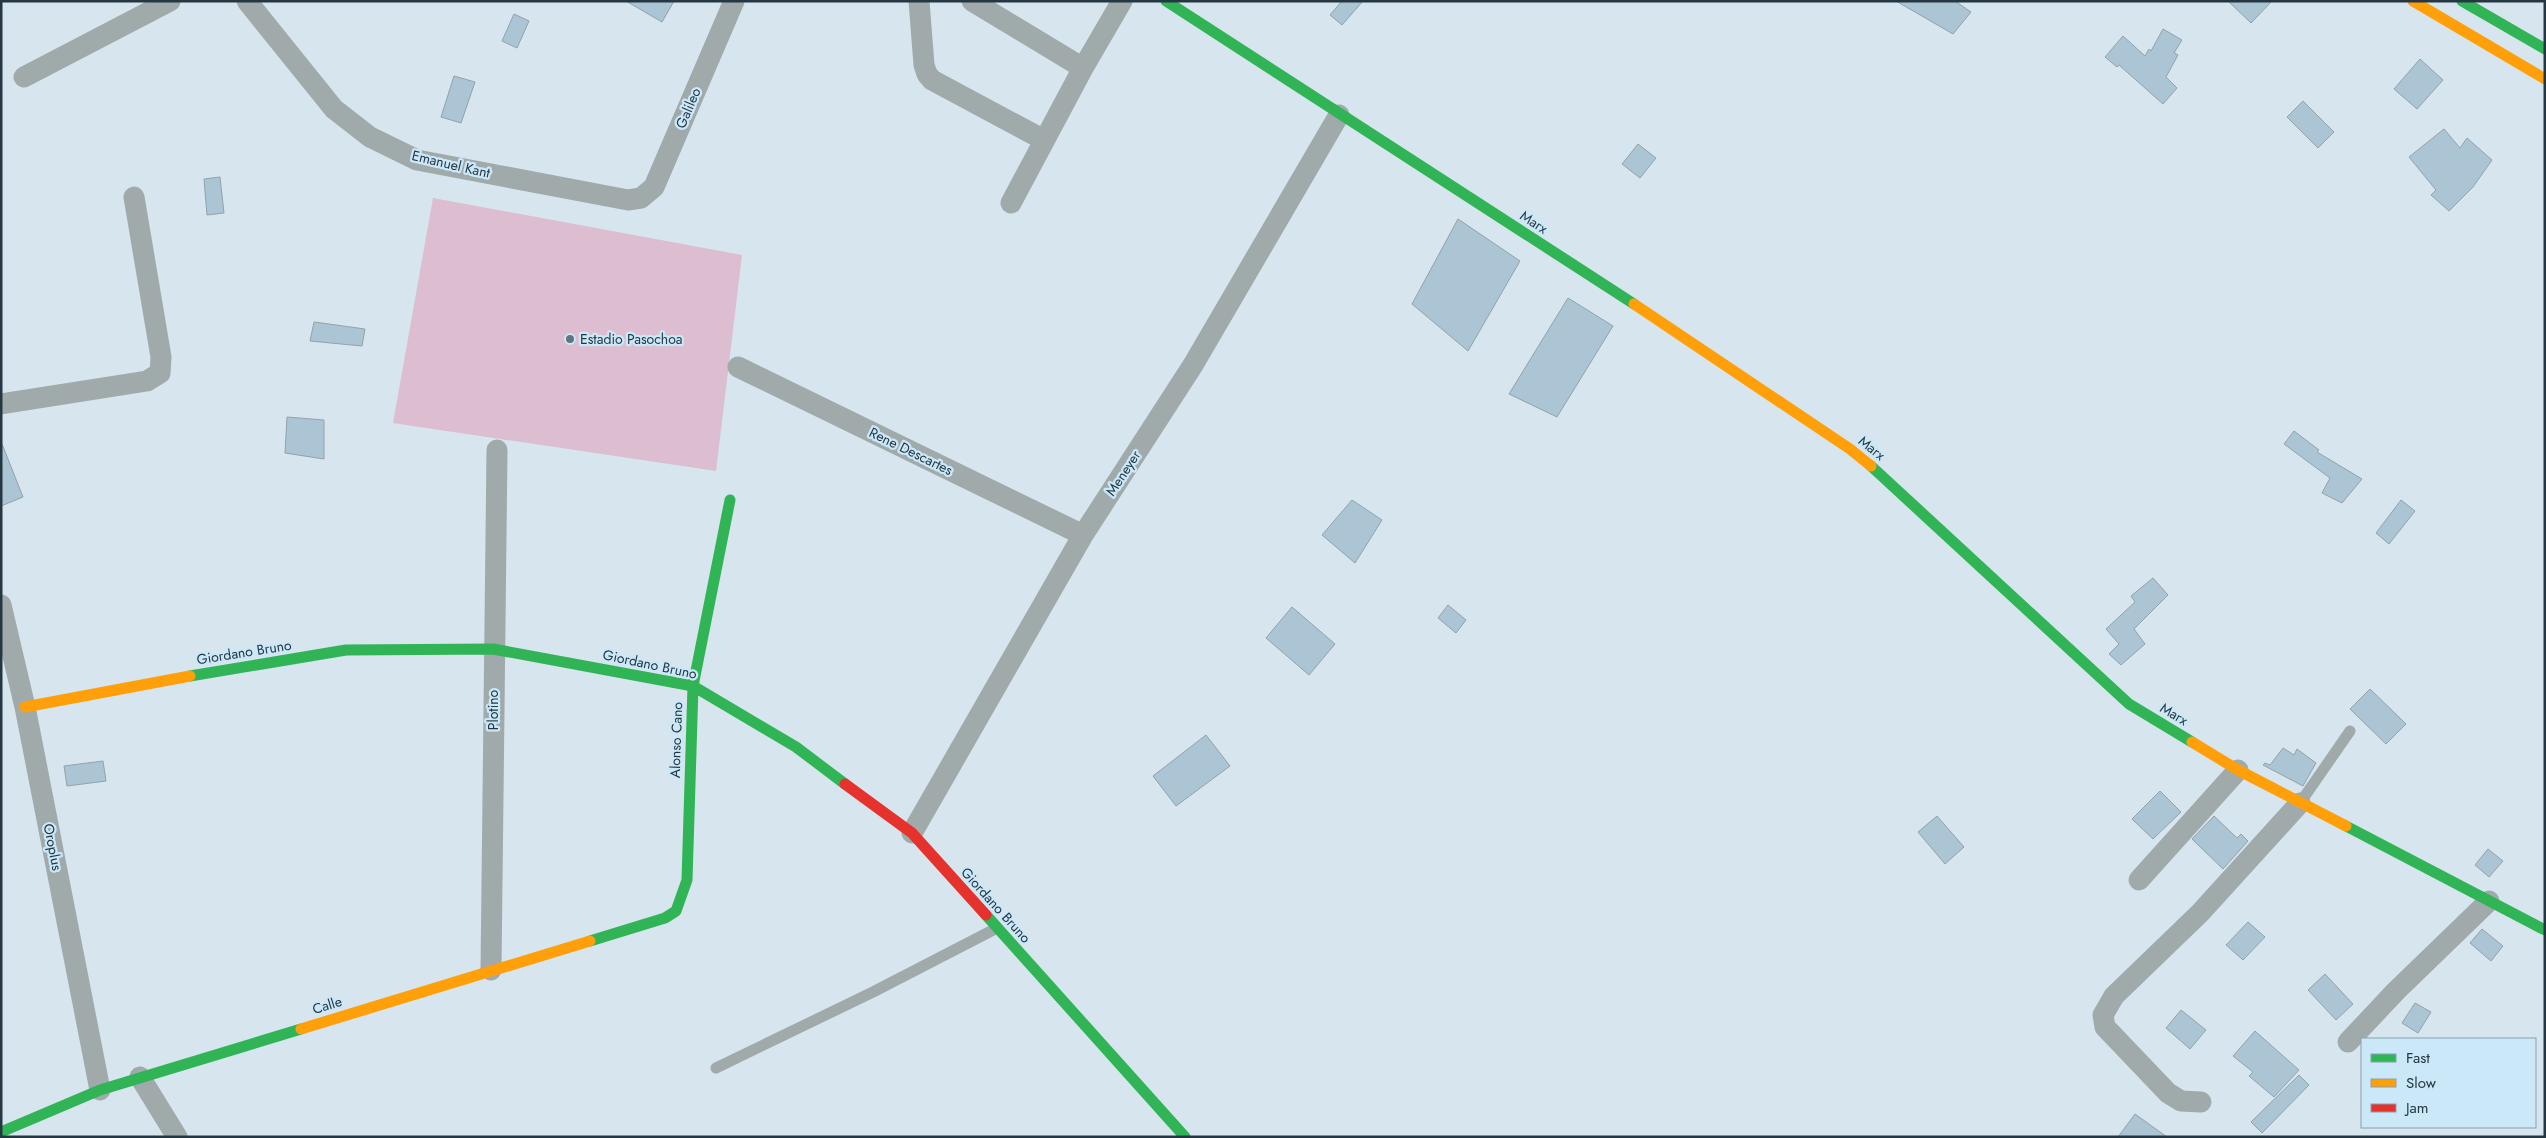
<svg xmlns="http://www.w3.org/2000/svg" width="2546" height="1138" font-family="Jost,sans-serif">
  <rect width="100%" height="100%" fill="#d6e5ee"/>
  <!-- green -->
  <path fill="#ddbdd0" d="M433,198L742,255L716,471L393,423Z"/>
  <!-- building -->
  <path fill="#abc5d4" stroke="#92a2ab" d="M626,1H674L662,22Z
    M1342,1H1363L1342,25L1330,15Z
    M1896,1H1955L1971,12L1953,34Z
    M2228,1H2272L2251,23Z
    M514,14L529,21L517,48L502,41Z
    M2163,29L2182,40L2174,53L2178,55L2166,77L2177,88L2163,104L2119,65L2117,67L2105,57L2123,36L2145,56L2149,49L2151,51Z
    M2420,59L2443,80L2417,109L2394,89Z
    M454,76L475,82L461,123L441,117Z
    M2303,101L2334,132L2318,148L2287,117Z
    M2444,129L2460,148L2467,138L2492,160L2473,187L2449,211L2431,195L2436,190L2409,157Z
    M1638,144L1656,158L1640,178L1622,164Z
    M220,177L224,213L207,215L204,179Z
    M1458,219L1520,261L1468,351L1412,304Z
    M1568,298L1613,326L1557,417L1509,394Z
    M314,322L365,329L362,346L310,341Z
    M287,417L324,420V459L285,453Z
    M2294,431L2319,450L2317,452L2362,479L2342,503L2322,493L2330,478L2284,444Z
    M2,444L23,497L1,506V445Z
    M1352,500L1382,520L1355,563L1322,535Z
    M2401,500L2415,511L2389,544L2376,533Z
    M2153,578L2168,595L2134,629L2145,644L2121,665L2109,654L2119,644L2106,629L2135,602L2131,596Z
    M1448,605L1466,620L1456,633L1438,618Z
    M1292,607L1335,644L1309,675L1266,638Z
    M2370,689L2406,724L2386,744L2350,709Z
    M1206,735L1230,766L1176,806L1153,776Z
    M2283,748L2294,755L2297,749L2316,763L2303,786L2263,765L2265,763L2270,765Z
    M103,761L106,781L67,786L64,766Z
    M2160,791L2181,812L2153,839L2132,819Z
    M1937,816L1964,847L1945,864L1918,832Z
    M2214,816L2237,838L2241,834L2248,841L2223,869L2192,839Z
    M2488,849L2503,861L2489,877L2475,865Z
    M2248,922L2265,937L2243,960L2226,945Z
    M2482,929L2503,946L2491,961L2470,943Z
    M2325,974L2353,1004L2336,1020L2308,990Z
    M2415,1003L2431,1012L2418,1033L2402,1023Z
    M2181,1010L2206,1030L2190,1049L2166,1028Z
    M2255,1031L2299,1070L2274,1097L2249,1076L2253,1072L2233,1056Z
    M2299,1075L2309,1085L2262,1133L2251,1122Z
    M2135,1114L2167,1137H2118Z"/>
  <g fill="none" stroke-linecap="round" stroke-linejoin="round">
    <!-- lane -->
    <path stroke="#a0aaab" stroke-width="11" d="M2300,803L2350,731
      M716,1068L873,992L997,928"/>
    <!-- street -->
    <path stroke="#a0aaab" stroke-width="21" d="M247,1L334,109L370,137L417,160L628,200L641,198L654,187L734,1
      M919,1L924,65L927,74L932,80L1044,140
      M972,1L1083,68
      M24,77L170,1
      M1011,203L1083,68L1122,1
      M738,367L1083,535
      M1,404L147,381L160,373L161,357L134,197
      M1,605L25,707L100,1090
      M912,833L1083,535L1193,365L1339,115
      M2139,880L2238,770
      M491,970L497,450
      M2348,1042L2396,991L2489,901
      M140,1077L177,1137
      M2201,1102L2181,1101L2168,1093L2105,1027L2103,1015L2114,996L2200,913L2300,803"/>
    <!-- fast -->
    <path stroke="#30b455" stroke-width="11" d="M1166,1L1634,304
      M2462,1L2545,49
      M1871,466L2129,704L2192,742
      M190,676L346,650L493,649L693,686L796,747L845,784
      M2346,826L2545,930
      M986,915L1185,1137
      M590,941L665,918L676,911L687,880L693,686L730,500
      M1,1132L100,1090L301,1029"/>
    <!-- slow -->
    <path stroke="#ff9f0a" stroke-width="11" d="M2413,1L2545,79
      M1634,304L1850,449L1871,466
      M25,707L190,676
      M2192,742L2238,770L2346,826
      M301,1029L590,941"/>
    <!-- jam -->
    <path stroke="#e5322d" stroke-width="11" d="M845,784L912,833L986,915"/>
  </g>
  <!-- markers -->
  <circle fill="#62747f" stroke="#cbe8f9" stroke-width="2" cx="570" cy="339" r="5"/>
  <g text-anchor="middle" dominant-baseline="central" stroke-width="4.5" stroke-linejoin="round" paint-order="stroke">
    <!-- street labels -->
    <g font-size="14" fill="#243743" stroke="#cbe8f9">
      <text transform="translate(688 108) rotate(-67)">Galileo</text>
      <text transform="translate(451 164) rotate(13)">Emanuel Kant</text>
      <text transform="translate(1534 222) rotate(33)">Marx</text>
      <text transform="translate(1872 448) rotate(39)">Marx</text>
      <text transform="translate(911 451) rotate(26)">Rene Descartes</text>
      <text transform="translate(1123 473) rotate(-57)">Meneyer</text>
      <text transform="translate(244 652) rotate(-9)">Giordano Bruno</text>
      <text transform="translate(650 664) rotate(12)">Giordano Bruno</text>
      <text transform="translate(493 710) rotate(-90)">Plotino</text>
      <text transform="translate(2174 714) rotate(31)">Marx</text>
      <text transform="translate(676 740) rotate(-88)">Alonso Cano</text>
      <text transform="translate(53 847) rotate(79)">Oroplus</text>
      <text transform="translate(996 905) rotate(48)">Giordano Bruno</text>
      <text transform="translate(327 1005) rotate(-17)">Calle</text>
    </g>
    <!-- poi labels -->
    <g font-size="14" fill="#243743" stroke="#cbe8f9" text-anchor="start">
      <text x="580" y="339">Estadio Pasochoa</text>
    </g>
  </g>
  <!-- border -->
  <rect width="2546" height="1138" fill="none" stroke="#243743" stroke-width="5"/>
  <!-- legend -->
  <rect x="2361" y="1038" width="175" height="90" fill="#cbe8f9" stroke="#88a1b0"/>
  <rect x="2371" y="1054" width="25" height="8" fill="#30b455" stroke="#88a1b0"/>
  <text x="2406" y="1063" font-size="15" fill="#243743">Fast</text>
  <rect x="2371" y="1079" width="25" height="8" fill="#ff9f0a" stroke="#88a1b0"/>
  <text x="2406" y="1088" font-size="15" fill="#243743">Slow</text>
  <rect x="2371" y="1104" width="25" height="8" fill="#e5322d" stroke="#88a1b0"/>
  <text x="2406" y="1113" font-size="15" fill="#243743">Jam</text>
</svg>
